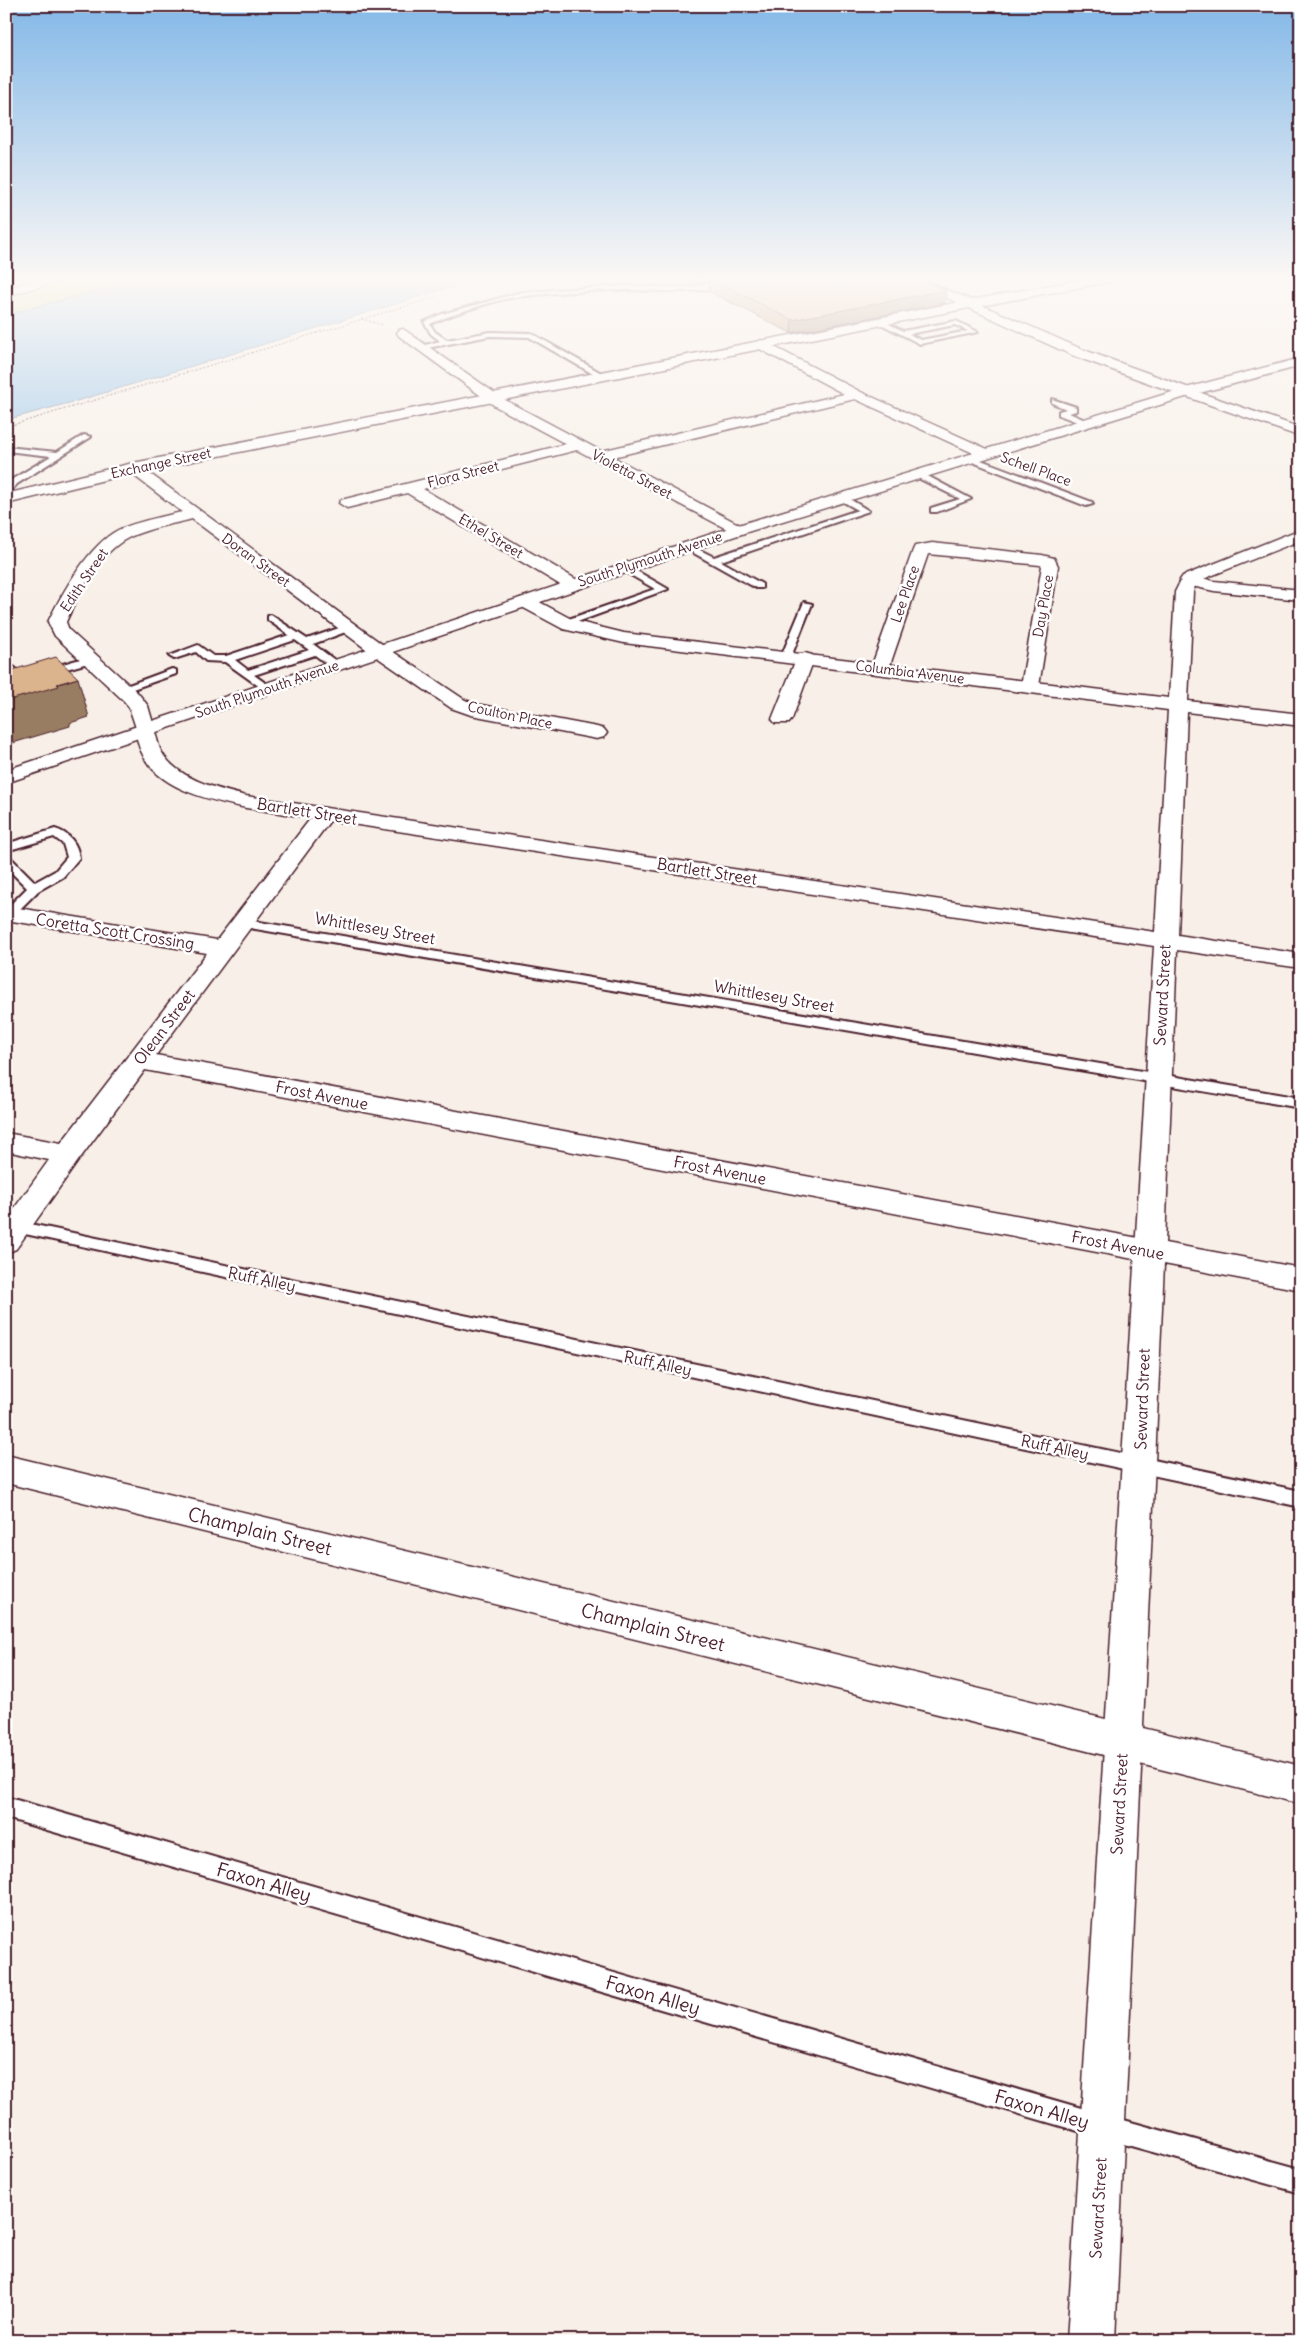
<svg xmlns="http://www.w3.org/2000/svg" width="1307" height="2347" font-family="Delius,sans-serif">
  <rect width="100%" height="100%" fill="#f8f0e8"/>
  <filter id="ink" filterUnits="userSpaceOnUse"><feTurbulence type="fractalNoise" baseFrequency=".02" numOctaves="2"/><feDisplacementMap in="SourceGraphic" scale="10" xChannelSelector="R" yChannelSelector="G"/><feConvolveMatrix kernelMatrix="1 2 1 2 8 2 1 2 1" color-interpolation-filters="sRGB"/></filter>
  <g filter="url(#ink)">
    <!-- green -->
    <path fill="#c7d88d" stroke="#887c5c" d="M80,277H148L6,315V297Z"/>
    <!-- water -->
    <path fill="#8cbfe8" stroke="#727f9c" d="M148,277H484L84,399L6,420V315Z"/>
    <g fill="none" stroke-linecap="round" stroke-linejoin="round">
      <defs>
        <path id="service" d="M734,277H742C717,297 655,290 623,290C591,290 557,293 524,296C500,298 453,314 430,324L435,332L447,340L490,332L531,333L603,374V378H600L529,337L490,336L422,349L418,347L440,341L431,334L424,322L442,314L522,292L622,286L692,287Z
          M877,320H881L903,331L956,321L978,332L920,344L877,322ZM955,325L968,331L921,340L909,334Z
          M1052,399L1076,407V411L1069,413L1092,423L1085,425L1059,415V411L1066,409L1052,403Z
          M84,435L91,437L17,484L11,491L14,498L7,500L6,486L11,480L51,456L6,451V447L57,452Z
          M973,457L1092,502L1093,504L1086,506L970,461L969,459Z
          M916,473H922L971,499L937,512H931V508L960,499L916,477Z
          M843,495L869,511L721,561L762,584V588H756L683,547L690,545L714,557L858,510L840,500L839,498Z
          M622,566H628L668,589L569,625H563V621L655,589L622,570Z
          M804,602L812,604L791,657L782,659L781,657Z
          M271,615L307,639L345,626H351V630L313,644L340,664V668H332L315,655L254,675L271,687L272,689L267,692L225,662L206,661L196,652L174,659L169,656L198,645L213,656H226L289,635L268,620V616ZM295,640L309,650L248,670L235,660Z
          M91,656L96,659L95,661L6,686V680L14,677L6,670V661L24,675Z
          M172,669L176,670V674L127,691L123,692L118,689Z
          M55,829C69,833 78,844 79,858L63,877L38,891L12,917H6V909L27,888L6,867V856L10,857L35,882L55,871L67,857L63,844L54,837L6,851V844Z
          M242,919L1301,1098V1108L238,926L236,923L238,920Z
          M16,1221L1301,1491V1507L11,1231L8,1227L11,1223Z
          M6,1797L1102,2114L1301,2169V2193L1102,2138L6,1818Z"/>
        <path id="minor" d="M900,277H916L971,300L1095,277H1119L1113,281L970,308Z
          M403,329L505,400L601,451L844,394L756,347L755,344L761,340L861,392L992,451L994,454L987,458L982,457L855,399L613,457L744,527L746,530L744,533L738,535L577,450L423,489L579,581L582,585L579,589H567L407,493L347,508L339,503L341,500L566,444L495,406L399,336L397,333L399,330Z
          M1187,388L1301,428V437L1182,395L1180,392Z
          M133,463L138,465L386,647L465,700L476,704L597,727L604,729L607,733L604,737L597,739L471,715L451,708L374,655L192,519C170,525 148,528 128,538C99,553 79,593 66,622L69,630L138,693L148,706L155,730L152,734H138L129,707L124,701L55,636L48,622C62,593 89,545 118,530C138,521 161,517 182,512L128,471L125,468L128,465Z
          M932,543L1042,555L1054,558L1058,566L1039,686L1037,690H1023L1021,686L1042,566L1040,565L928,554L889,668L887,672H873L871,668L913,550L915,546Z
          M1189,575L1214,581L1301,590V600L1214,591L1183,584L1180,580L1183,576Z
          M805,653L812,655L814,659L792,719L789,723H775L772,719L796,659L798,655Z
          M324,808L331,810L335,814L156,1055L1149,1240L1159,1243L1163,1251L1159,1259L1149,1262L145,1070L78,1161L16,1249L6,1253V1220L49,1160L6,1151V1133L61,1143L207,953L6,920V906L217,940L317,810Z
          M6,1455L1301,1766V1804L6,1483Z"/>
        <path id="tertiary" d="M50,277H69L67,279L6,296V288Z
          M970,300L1084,350L1192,389L1194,392L1187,396L1182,395L1074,356L969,308L133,473L6,504V494L133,463Z
          M1301,529V540L1208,577L1196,583L1193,592L1188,701L1301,714V726L1187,712L1178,935L1301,954V968L1177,950L1165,1243L1301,1268V1290L1164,1264L1115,2341H1067L1154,946L246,808C211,800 158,790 142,753C138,746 137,737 135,730L138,726H152C157,734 157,743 161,751C176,779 218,789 246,796L1155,932L1168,710L624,643L563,629L520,606L517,602L520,598H532L575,621L624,633L1169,698L1175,592L1183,576Z"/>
        <path id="secondary" d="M1301,358V366L1192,395L744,533L6,783V770L732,527L1182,389Z"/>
      </defs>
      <!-- service casing -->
      <use href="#service" stroke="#4a1f2b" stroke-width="4"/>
      <!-- minor casing -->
      <use href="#minor" stroke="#4a1f2b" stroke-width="3"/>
      <!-- tertiary casing -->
      <use href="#tertiary" stroke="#4a1f2b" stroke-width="3"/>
      <!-- secondary casing -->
      <use href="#secondary" stroke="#4a1f2b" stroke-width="3"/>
      <!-- path -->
      <path stroke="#4a1f2b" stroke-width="1" stroke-dasharray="2 2" stroke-linecap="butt" d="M80,288L118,277
        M459,290L504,277
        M361,319L384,325
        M6,427L436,297"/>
      <!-- service -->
      <use href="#service" fill="#fff" fill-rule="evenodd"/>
      <!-- minor -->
      <use href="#minor" fill="#fff" fill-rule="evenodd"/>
      <!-- tertiary -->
      <use href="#tertiary" fill="#fff" fill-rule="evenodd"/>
      <!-- secondary -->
      <use href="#secondary" fill="#fff" fill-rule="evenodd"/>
    </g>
    <!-- wall -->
    <path fill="#bc9a78" stroke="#4a1f2b" d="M681,277H915L945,303L791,333L708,291L709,281L696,284Z"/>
    <!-- shaded-wall -->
    <path fill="#997d62" stroke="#4a1f2b" d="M696,277H726L709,278V281L696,284Z
      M946,290L945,303L791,333L792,320Z
      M78,678L89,717L70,723V726L6,745V701Z"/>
    <!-- building -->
    <path fill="#dbb38c" stroke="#4a1f2b" d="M714,277H828L841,283L849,281L848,279L843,277H915L946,290L792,320L709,278Z
      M56,657L78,678L57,684L59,686L6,701V672Z"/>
  </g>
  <!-- sky -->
  <linearGradient id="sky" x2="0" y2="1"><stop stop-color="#83b8e8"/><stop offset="0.46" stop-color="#fcf8f5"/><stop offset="1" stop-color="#fcf8f5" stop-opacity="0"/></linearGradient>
  <rect width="1307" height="606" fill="url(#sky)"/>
  <g text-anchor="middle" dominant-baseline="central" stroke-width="5" stroke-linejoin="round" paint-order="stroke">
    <!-- far-street labels -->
    <g font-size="14" fill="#4a1f2b" stroke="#fff">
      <text transform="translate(161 463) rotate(-12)">Exchange Street</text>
      <text transform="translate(1036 469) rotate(20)">Schell Place</text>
      <text transform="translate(463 474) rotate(-14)">Flora Street</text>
      <text transform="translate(632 474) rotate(28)">Violetta Street</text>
      <text transform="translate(491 536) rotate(31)">Ethel Street</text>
      <text transform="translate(650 559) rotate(-18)">South Plymouth Avenue</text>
      <text transform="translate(256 560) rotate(36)">Doran Street</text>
      <text transform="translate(84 580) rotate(-56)">Edith Street</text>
      <text transform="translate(905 594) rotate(-71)">Lee Place</text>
      <text transform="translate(1043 606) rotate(-80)">Day Place</text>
      <text transform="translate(910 672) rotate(7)">Columbia Avenue</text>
      <text transform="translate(267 689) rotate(-19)">South Plymouth Avenue</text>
      <text transform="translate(510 715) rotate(12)">Coulton Place</text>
    </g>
    <!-- street labels -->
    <g font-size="16" fill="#4a1f2b" stroke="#fff">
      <text transform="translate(307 811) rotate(9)">Bartlett Street</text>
      <text transform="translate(707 871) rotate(9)">Bartlett Street</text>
      <text transform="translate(375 928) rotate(10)">Whittlesey Street</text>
      <text transform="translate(115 931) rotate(9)">Coretta Scott Crossing</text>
      <text transform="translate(1162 995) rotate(-87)">Seward Street</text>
      <text transform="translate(774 996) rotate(10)">Whittlesey Street</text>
      <text transform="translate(164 1027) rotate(-53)">Olean Street</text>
      <text transform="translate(322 1095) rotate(11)">Frost Avenue</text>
      <text transform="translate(720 1170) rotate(11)">Frost Avenue</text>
      <text transform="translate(1118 1245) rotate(11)">Frost Avenue</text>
      <text transform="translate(262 1279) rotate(12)">Ruff Alley</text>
      <text transform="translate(658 1363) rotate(12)">Ruff Alley</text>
      <text transform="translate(1142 1399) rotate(-88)">Seward Street</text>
      <text transform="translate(1055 1447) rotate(12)">Ruff Alley</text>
      <text transform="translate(1119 1804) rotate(-87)">Seward Street</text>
      <text transform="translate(1098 2208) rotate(-87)">Seward Street</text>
    </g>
    <!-- near-street labels -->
    <g font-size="19" fill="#4a1f2b" stroke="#fff">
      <text transform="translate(260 1531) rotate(14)">Champlain Street</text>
      <text transform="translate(653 1627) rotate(14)">Champlain Street</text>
      <text transform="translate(264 1882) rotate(16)">Faxon Alley</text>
      <text transform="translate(653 1995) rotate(16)">Faxon Alley</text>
      <text transform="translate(1042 2109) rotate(16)">Faxon Alley</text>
    </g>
  </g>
  <!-- margin -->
  <rect width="1307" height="2347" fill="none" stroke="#fff" stroke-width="25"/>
  <rect x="12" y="12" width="1282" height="2322" fill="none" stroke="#4a1f2b" stroke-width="2" filter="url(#ink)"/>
</svg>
